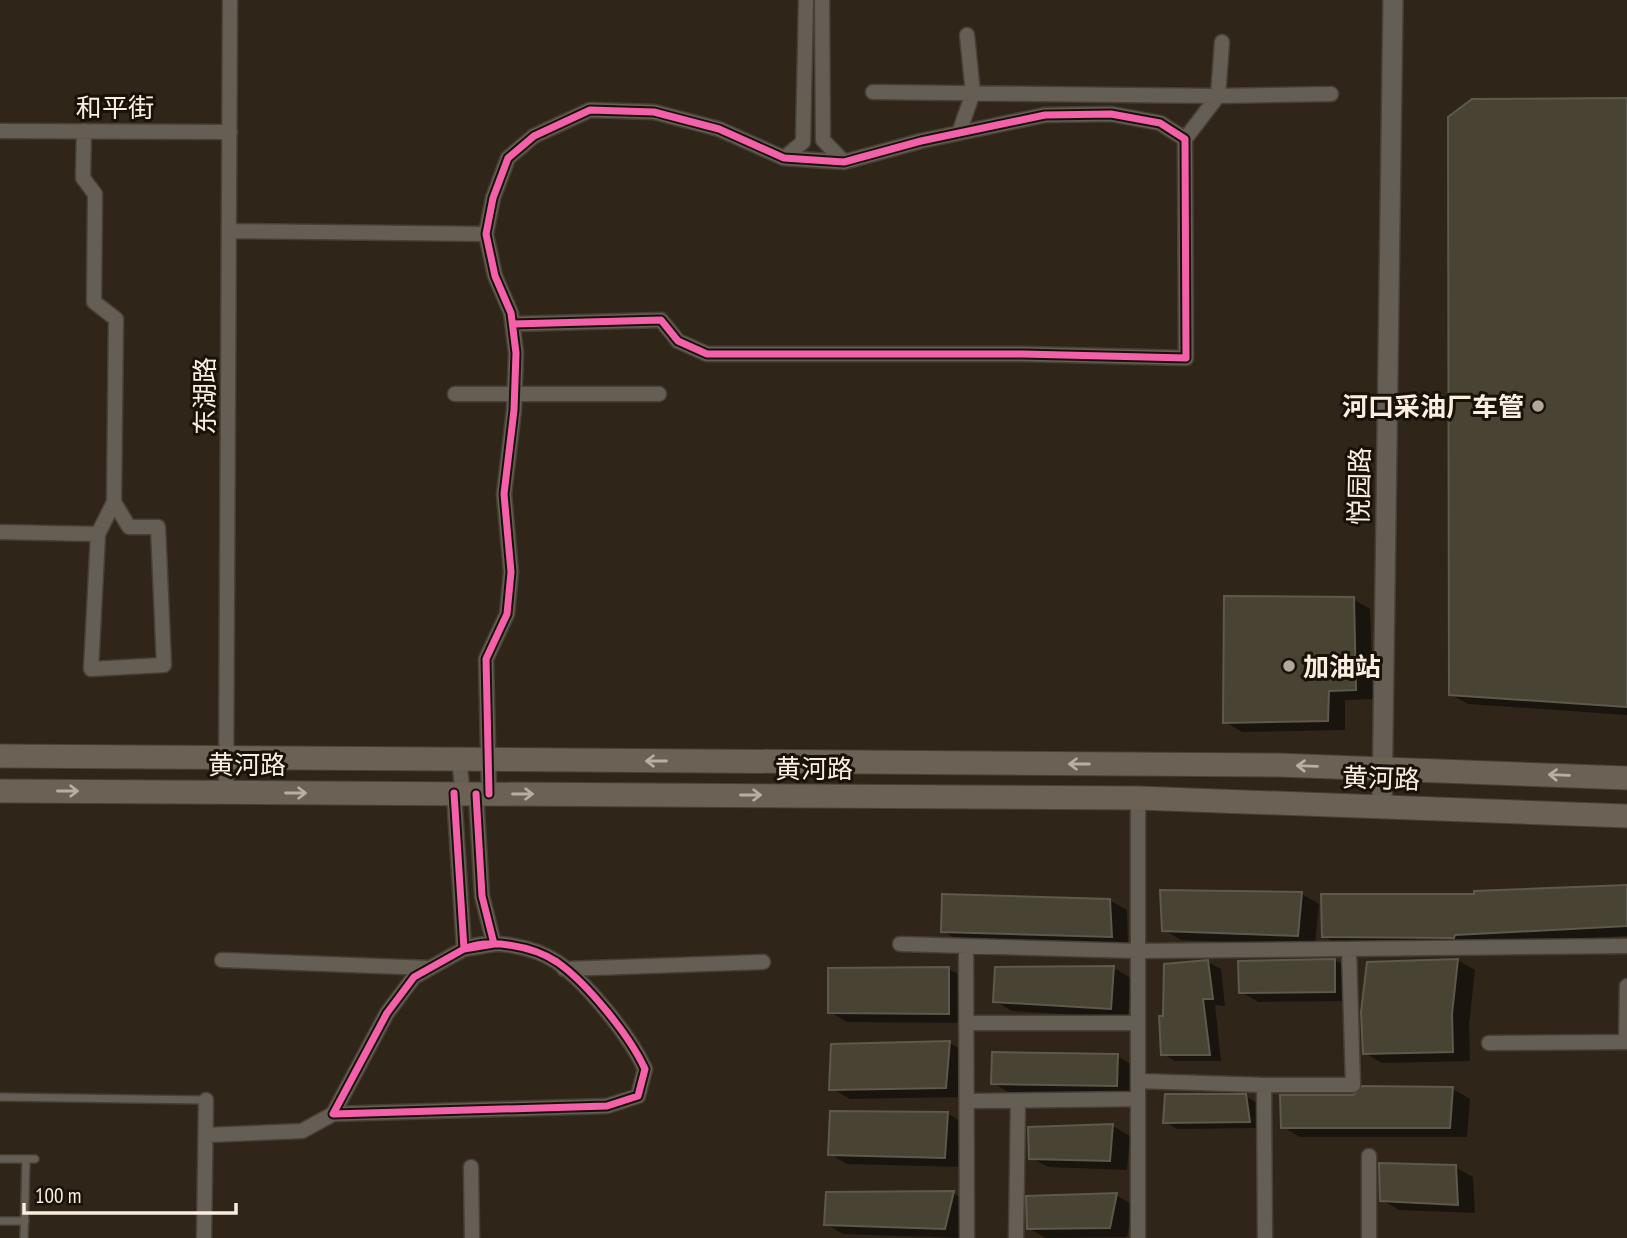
<svg xmlns="http://www.w3.org/2000/svg" width="1627" height="1238" font-family="'PT Sans Narrow','Noto Sans SC',sans-serif">
  <rect width="100%" height="100%" fill="#2f2619"/>
  <!-- shadow -->
  <path fill="#0007" d="M1627,100V715L1468,704L1450,694Z
    M1353,599L1370,609L1373,699L1345,700V730L1242,732L1225,722Z
    M1627,887V936L1471,944L1341,946L1323,936L1476,896Z
    M1162,891L1302,894L1319,904L1315,945L1181,940L1164,930Z
    M1109,900L1127,910L1128,945L960,941L943,931Z
    M1335,960L1352,970L1351,1001L1258,1002L1241,992Z
    M1458,960L1475,970L1469,1025L1470,1061L1382,1063L1365,1053Z
    M1208,962L1221,969L1225,1006L1215,1005L1221,1061H1175L1163,1054Z
    M1114,968L1131,978L1128,1018L1012,1011L995,1001Z
    M949,969L966,978V1023L847,1022L830,1012Z
    M950,1043L967,1053L963,1097L850,1099L833,1089L832,1046Z
    M1117,1056L1134,1066V1095L1010,1093L993,1083Z
    M1363,1088L1453,1089L1470,1099L1467,1137H1300L1283,1127L1354,1096Z
    M1245,1096L1258,1103L1262,1128L1177,1129L1165,1122Z
    M947,1113L964,1123L962,1167L847,1164L830,1154Z
    M1113,1126L1130,1136L1127,1170L1048,1167L1031,1158Z
    M1455,1167L1473,1177L1475,1213L1399,1210L1382,1200Z
    M953,1193L970,1203L962,1238L843,1234L826,1224Z
    M1116,1195L1133,1205L1127,1237L1046,1238L1028,1228Z"/>
  <!-- building -->
  <path fill="#494333" stroke="#5e594d" stroke-width="2" d="M1627,98V707L1449,695L1448,117L1472,99Z
    M1224,596L1354,597L1356,690L1329,691L1328,721L1223,723Z
    M1627,885V926L1455,935L1454,938L1322,937L1321,894H1474V891Z
    M1160,890L1302,892L1298,936L1162,931Z
    M942,894L1110,899L1112,937L941,932Z
    M1335,959V992L1239,993L1238,961Z
    M1458,959L1452,1014L1453,1052L1363,1054L1361,1012L1367,962Z
    M1208,960L1213,999H1203L1210,1055H1161L1159,1016H1163L1164,964Z
    M1114,966L1111,1009L993,1002L995,967Z
    M949,967V1014L828,1013V968Z
    M950,1041L946,1088L829,1090L831,1044Z
    M992,1052L1118,1054L1117,1086L991,1084Z
    M1362,1086L1453,1087L1450,1128H1281L1280,1095H1353Z
    M1165,1094H1246L1250,1122L1163,1123Z
    M830,1111L948,1112L945,1158L828,1155Z
    M1113,1124L1110,1161L1029,1159L1028,1127Z
    M1379,1163L1456,1165L1458,1205L1380,1201Z
    M954,1191L945,1229L824,1225L826,1192Z
    M1117,1193L1110,1228L1027,1229L1026,1196Z"/>
  <g fill="none" stroke-linecap="round" stroke-linejoin="round">
    <defs>
      <path id="service" d="M0,1097L206,1100
        M0,1159H35
        M0,1221H25
        M24,1238L26,1159"/>
      <path id="minor" d="M822,0L823,140L844,162
        M1222,42L1218,96L1331,94
        M873,92L1218,96L1185,139
        M961,127L973,93L967,35
        M0,131L230,132
        M784,158L803,142L806,0
        M229,231L486,234
        M455,394H659
        M0,532L98,534L114,502L116,319L94,302L95,194L83,178L84,131
        M98,534L91,669L164,665L158,527H129L114,502
        M459,760L463,794
        M226,792L230,0
        M454,793L464,949L414,977L387,1013L333,1114L607,1106L638,1096L645,1069C630,1036 587,983 557,962C533,946 490,938 464,949L494,944L482,896L476,794
        M489,794L486,659L507,614L511,572L504,494L514,410L516,353L511,313L495,276L486,234L493,198L508,158L534,136L590,110L654,112L719,129L784,158L844,162L921,141L1045,115L1111,114L1160,123L1185,139L1186,358L1023,354H707L678,341L661,320L513,324
        M1138,798V1238
        M900,944L1138,951L1627,946
        M966,946L967,1238
        M222,960L430,968
        M564,969L763,962
        M966,1023H1138
        M1489,1043L1626,1042L1627,986
        M1138,1081L1264,1085
        M967,1101L1138,1099
        M206,1135L302,1131L333,1114
        M1369,1156V1238
        M471,1167L472,1238
        M204,1238L206,1100
        M1016,1238L1018,1101
        M1265,1238L1264,1085H1353L1349,949"/>
      <path id="tertiary" d="M1382,806L1393,0"/>
      <path id="primary" d="M0,756L1278,765L1627,778
        M0,791L1138,798L1627,816"/>
    </defs>
    <!-- service casing -->
    <use href="#service" stroke="#484036" stroke-width="10"/>
    <!-- minor casing -->
    <use href="#minor" stroke="#484036" stroke-width="17"/>
    <!-- tertiary casing -->
    <use href="#tertiary" stroke="#484036" stroke-width="22"/>
    <!-- primary casing -->
    <use href="#primary" stroke="#484036" stroke-width="25"/>
    <!-- service -->
    <use href="#service" stroke="#655e54" stroke-width="7"/>
    <!-- minor -->
    <use href="#minor" stroke="#655e54" stroke-width="14"/>
    <!-- tertiary -->
    <use href="#tertiary" stroke="#655e54" stroke-width="19"/>
    <!-- primary -->
    <use href="#primary" stroke="#6b6155" stroke-width="23"/>
    <defs>
      <path id="cycleway" d="M454,793L464,949L414,977L387,1013L333,1114L607,1106L638,1096L645,1069C630,1036 587,983 557,962C533,946 490,938 464,949L494,944L482,896L476,794
        M489,794L486,659L507,614L511,572L504,494L514,410L516,353L511,313L495,276L486,234L493,198L508,158L534,136L590,110L654,112L719,129L784,158L844,162L921,141L1045,115L1111,114L1160,123L1185,139L1186,358L1023,354H707L678,341L661,320L513,324"/>
    </defs>
    <!-- cycleway casing -->
    <use href="#cycleway" stroke="#191208" stroke-width="11"/>
    <!-- cycleway -->
    <use href="#cycleway" stroke="#f560ab" stroke-width="7"/>
  </g>
  <!-- one-way arrows -->
  <defs><path id="oneway-shaft" d="M-6 0H5M1.5-3L5.5 0L1.5 3" fill="none" stroke-width="1.6" stroke-linecap="round" stroke-linejoin="round" transform="scale(1.75)"/></defs>
  <g stroke="#b9afa1">
    <use href="#oneway-shaft" transform="translate(656 761) rotate(-180)"/>
    <use href="#oneway-shaft" transform="translate(1079 764) rotate(-180)"/>
    <use href="#oneway-shaft" transform="translate(1307 766) rotate(-178)"/>
    <use href="#oneway-shaft" transform="translate(1559 775) rotate(-178)"/>
    <use href="#oneway-shaft" transform="translate(68 791)"/>
    <use href="#oneway-shaft" transform="translate(296 793)"/>
    <use href="#oneway-shaft" transform="translate(523 794)"/>
    <use href="#oneway-shaft" transform="translate(751 795)"/>
  </g>
  <!-- markers -->
  <g fill="#b2a89a" stroke="#191208" stroke-width="2.5">
    <circle cx="1538" cy="406" r="7"/>
    <circle cx="1289" cy="666" r="7"/>
  </g>
  <g text-anchor="middle" dominant-baseline="central" stroke-width="6" stroke-linejoin="round" paint-order="stroke">
    <!-- street labels -->
    <g font-size="26" fill="#f9eee0" stroke="#191208">
      <text x="115" y="107">和平街</text>
      <text transform="translate(204 396) rotate(-90)">东湖路</text>
      <text transform="translate(1359 486) rotate(-89)">悦园路</text>
      <text x="247" y="764">黄河路</text>
      <text x="814" y="768">黄河路</text>
      <text transform="translate(1381 778) rotate(2)">黄河路</text>
    </g>
    <!-- poi labels -->
    <g font-size="26" font-weight="bold" fill="#f9eee0" stroke="#191208" text-anchor="end">
      <text x="1524" y="406">河口采油厂车管</text>
      <text x="1303" y="666" text-anchor="start">加油站</text>
    </g>
  </g>
  <!-- scale -->
  <path d="M24 1203v10h212v-10" fill="none" stroke="#f9eee0" stroke-width="3.5"/>
  <text x="35" y="1203" font-size="21" fill="#f9eee0" stroke="#191208" stroke-width="5" paint-order="stroke">100 m</text>
</svg>
